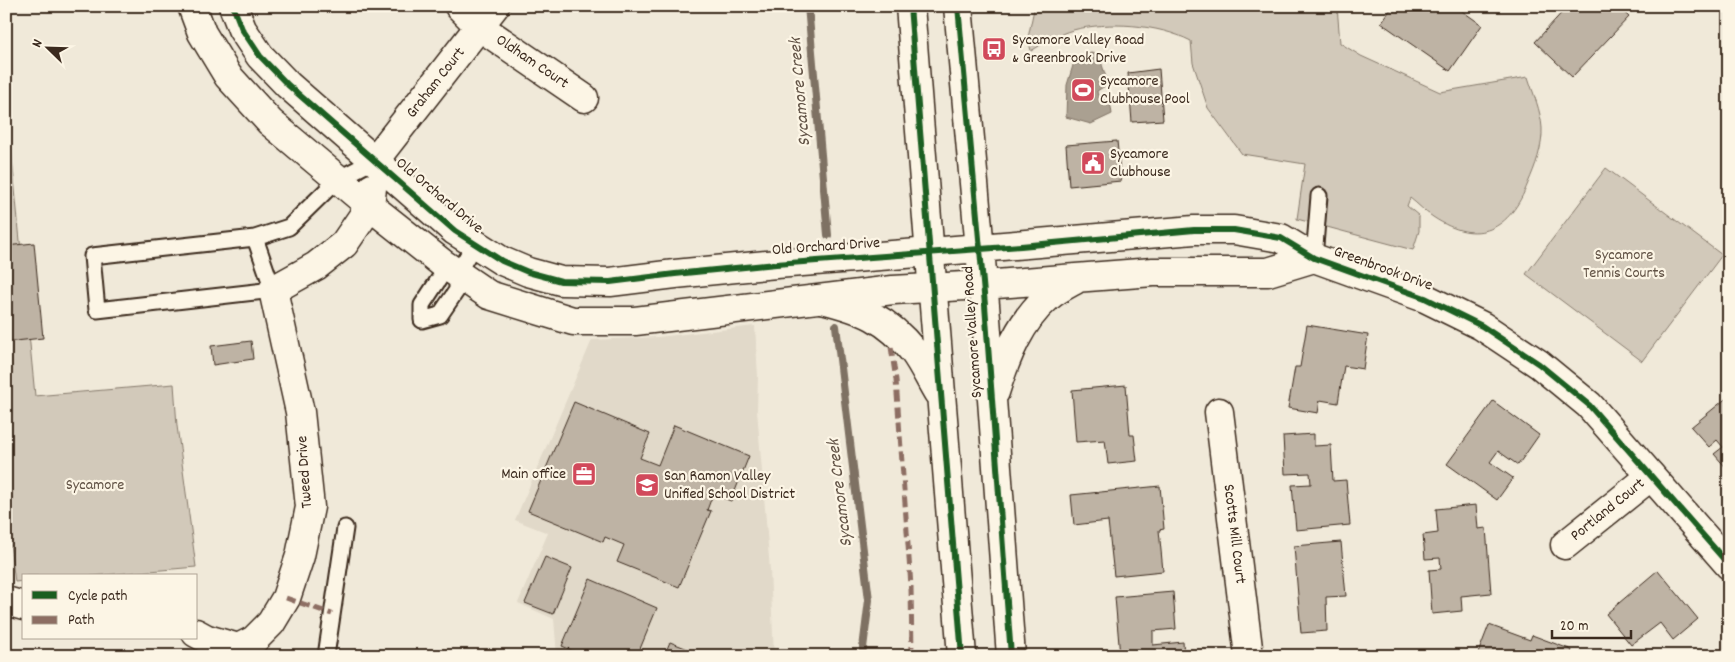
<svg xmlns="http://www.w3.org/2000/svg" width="1735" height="662" font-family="Dekko,sans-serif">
  <rect width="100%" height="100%" fill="#f0e9d9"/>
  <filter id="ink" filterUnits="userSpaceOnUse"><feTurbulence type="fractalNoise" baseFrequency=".02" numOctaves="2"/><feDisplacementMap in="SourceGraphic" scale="10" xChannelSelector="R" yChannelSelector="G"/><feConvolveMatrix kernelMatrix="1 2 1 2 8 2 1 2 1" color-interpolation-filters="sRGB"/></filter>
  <g filter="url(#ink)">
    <!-- built -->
    <path fill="#e1d9c9" d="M755,326L758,377L757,410L770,570L774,656H557L554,619L518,603L548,533L515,520L592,340L658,337Z"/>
    <!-- green -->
    <path fill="#d2c9ba" stroke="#867a6c" d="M1036,6H1337L1340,43L1361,56L1440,92L1528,77C1533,93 1541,111 1542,128C1543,146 1535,167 1528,183C1510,230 1478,247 1433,217C1425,212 1418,204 1410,198L1407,206L1419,216V231L1413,250L1297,219L1305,164L1242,154L1208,108L1193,63L1191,41C1158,24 1108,21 1073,30C1058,34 1044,43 1031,51L1028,38L1034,9Z
      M6,96L35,396L174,384L177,426L196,567L92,576H24V581L15,582L6,514Z
      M1606,168L1722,255L1642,361L1526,274Z"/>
    <!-- water -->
    <path fill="#aaa091" stroke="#7e7163" d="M1091,53L1099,55L1108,84L1097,91L1098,97L1110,101L1112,114L1091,124L1066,117L1067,85L1075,59Z"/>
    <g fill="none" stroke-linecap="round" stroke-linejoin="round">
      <!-- stream -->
      <path stroke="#7e7163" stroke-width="8" d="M808,6L828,235
        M836,326L869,600L862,656"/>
    </g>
    <!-- building -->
    <path fill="#beb3a4" stroke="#3b2a1e" d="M1393,6H1455L1482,25L1450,71L1381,23Z
      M1564,6H1617L1629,17L1572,77L1535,42L1566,8Z
      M1159,69L1163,120L1132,122L1128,73Z
      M1117,141L1121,181L1069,186L1066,145Z
      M34,243L43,338L6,342V246Z
      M1307,325L1368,335L1363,369L1344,366L1338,403L1320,400L1318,413L1288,408L1295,367H1300Z
      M251,341L253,359L213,365L211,346Z
      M1126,385L1130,435H1134L1137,461L1108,464L1105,440L1076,442L1072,390Z
      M1729,396V471L1714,454L1723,447L1717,440L1709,447L1691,427Z
      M1493,401L1539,435L1518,465L1498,451L1490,462L1513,478L1497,500L1447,464Z
      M574,402L650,434L640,458L658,465L674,425L749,456L731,501L713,494L707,510L711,511L679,587L617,562L624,545L605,537L603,542L528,511Z
      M1314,434V446L1331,445L1333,481L1346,480L1350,525L1296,530L1292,485L1311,484L1310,473L1285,474L1283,436Z
      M1160,486L1164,529L1159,530L1163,571L1114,576L1108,521L1074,525L1071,495Z
      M1476,505L1478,529L1486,528L1491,593L1461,596L1462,611L1432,614L1429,570L1441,569L1440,558L1425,559L1423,535L1438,533L1436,509Z
      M1341,542L1346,596L1326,597L1327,631L1301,633L1294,546Z
      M545,557L572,568L553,614L525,603Z
      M1658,570L1698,619L1673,640L1660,623L1631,645L1606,614Z
      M590,579L657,608L637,656H585L562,646Z
      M1173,592L1176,629L1153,631V645L1183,642L1184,656H1120L1115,597Z
      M1489,625L1530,640L1532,635L1572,650L1570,656H1477Z
      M670,642L706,656H664Z"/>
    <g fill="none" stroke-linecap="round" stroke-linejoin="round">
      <defs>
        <path id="lane" d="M255,238L273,290L97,310L92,256L255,238L289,227L338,179L375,160
          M1314,258L1319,196
          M457,274H445L441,276L422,305V320L440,315L457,290V274L475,243
          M326,656L345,528"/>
        <path id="street" d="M192,6L202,33L228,76L270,122L370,206L442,263L489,295L573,321H635L893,290L983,285
          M233,6L242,29L260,56L288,85L455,231L502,261L528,272L561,281L610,282L675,274L776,264L931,252
          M459,6L480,27L584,98
          M375,160L495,6
          M1219,412L1249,656
          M1565,545L1651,476
          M6,601L24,606
          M196,633L207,639L238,648L254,640L271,623L286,598L300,556L310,507L300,412L273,290L316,266L344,244L370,206L372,188"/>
        <path id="secondary" d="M910,6L962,656
          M958,6L985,305L1011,656
          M931,252L1194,230H1234L1281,238L1314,258L1425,298L1482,326L1539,364L1589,405L1729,565
          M983,285L1153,272H1268L1314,258
          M822,299C862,309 887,318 914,352C923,364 930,380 938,393
          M995,392C1006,357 1020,321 1048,297C1056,290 1066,285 1075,280"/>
      </defs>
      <!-- lane casing -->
      <use href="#lane" stroke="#3b2a1e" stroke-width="19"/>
      <!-- street casing -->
      <use href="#street" stroke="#3b2a1e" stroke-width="31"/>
      <!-- secondary casing -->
      <use href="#secondary" stroke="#3b2a1e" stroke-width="31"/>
      <!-- lane -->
      <use href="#lane" stroke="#fcf5e5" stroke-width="15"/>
      <!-- street -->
      <use href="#street" stroke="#fcf5e5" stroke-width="28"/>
      <!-- secondary -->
      <use href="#secondary" stroke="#fcf5e5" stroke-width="28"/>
      <!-- quiet -->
      <path stroke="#8d6e63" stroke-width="5" stroke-dasharray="10 5" stroke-linecap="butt" d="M891,347L896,380L911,586L912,656
        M286,598L332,614"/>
      <defs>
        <path id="cycleway" d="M233,6L242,29L260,56L288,85L455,231L502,261L528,272L561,281L610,282L675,274L776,264L1021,246L1194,230H1234L1281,238L1314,258L1425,298L1482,326L1539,364L1589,405L1729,565
          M910,6L962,656
          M958,6L985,305L1011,656"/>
      </defs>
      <!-- cycleway casing -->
      <use href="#cycleway" stroke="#fcf5e5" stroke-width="9"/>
      <!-- cycleway -->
      <use href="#cycleway" stroke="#1b5e20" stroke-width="6"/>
    </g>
  </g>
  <!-- icons -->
  <defs>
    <symbol id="bus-square" viewBox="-11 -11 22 22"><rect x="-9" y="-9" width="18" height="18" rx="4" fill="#d1495b" stroke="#fcf5e5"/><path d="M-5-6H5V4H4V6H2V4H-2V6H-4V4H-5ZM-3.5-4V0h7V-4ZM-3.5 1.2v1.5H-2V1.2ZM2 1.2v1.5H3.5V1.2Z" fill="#fff"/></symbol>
    <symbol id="stadium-square" viewBox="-11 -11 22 22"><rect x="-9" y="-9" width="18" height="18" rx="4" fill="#d1495b" stroke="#fcf5e5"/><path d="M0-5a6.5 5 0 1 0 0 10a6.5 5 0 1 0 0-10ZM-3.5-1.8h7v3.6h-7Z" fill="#fff"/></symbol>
    <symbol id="civic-square" viewBox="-11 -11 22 22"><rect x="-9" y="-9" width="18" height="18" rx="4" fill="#d1495b" stroke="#fcf5e5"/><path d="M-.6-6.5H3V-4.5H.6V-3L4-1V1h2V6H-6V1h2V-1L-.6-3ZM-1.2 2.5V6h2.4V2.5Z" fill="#fff"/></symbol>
    <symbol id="office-square" viewBox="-11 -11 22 22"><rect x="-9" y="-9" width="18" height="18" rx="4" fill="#d1495b" stroke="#fcf5e5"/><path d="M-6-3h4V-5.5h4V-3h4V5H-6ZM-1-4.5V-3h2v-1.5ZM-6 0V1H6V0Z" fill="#fff"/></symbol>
    <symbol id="school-square" viewBox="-11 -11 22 22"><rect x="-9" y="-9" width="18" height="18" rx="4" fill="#d1495b" stroke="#fcf5e5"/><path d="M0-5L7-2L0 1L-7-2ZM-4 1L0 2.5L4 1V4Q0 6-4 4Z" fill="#fff"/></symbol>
  </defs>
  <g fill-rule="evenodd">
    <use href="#bus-square" x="980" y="35" width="28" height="28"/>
    <use href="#stadium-square" x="1069" y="76" width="28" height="28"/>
    <use href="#civic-square" x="1079" y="149" width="28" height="28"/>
    <use href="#office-square" x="570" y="460" width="28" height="28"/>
    <use href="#school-square" x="633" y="471" width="28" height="28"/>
  </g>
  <g text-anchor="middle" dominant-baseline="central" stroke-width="4.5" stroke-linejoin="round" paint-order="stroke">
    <!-- poi labels -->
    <g font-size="16" fill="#3b2a1e" stroke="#fcf5e5" text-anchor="start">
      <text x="1012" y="40">Sycamore Valley Road<tspan x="1012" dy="18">&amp; Greenbrook Drive</tspan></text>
      <text x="1100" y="81">Sycamore<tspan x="1100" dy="18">Clubhouse Pool</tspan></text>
      <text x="1110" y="154">Sycamore<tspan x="1110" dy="18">Clubhouse</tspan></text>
      <text x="566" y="474" text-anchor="end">Main office</text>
      <text x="664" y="476">San Ramon Valley<tspan x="664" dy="18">Unified School District</tspan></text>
    </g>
    <!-- street labels -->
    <g font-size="16" fill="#3b2a1e" stroke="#fcf5e5">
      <text transform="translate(532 62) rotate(34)">Oldham Court</text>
      <text transform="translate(436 83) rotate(-52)">Graham Court</text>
      <text transform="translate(439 196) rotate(40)">Old Orchard Drive</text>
      <text transform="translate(826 247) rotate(-4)">Old Orchard Drive</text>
      <text transform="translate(1383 269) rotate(20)">Greenbrook Drive</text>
      <text transform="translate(973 332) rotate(-94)">Sycamore Valley Road</text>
      <text transform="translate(305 472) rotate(-94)">Tweed Drive</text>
      <text transform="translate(1608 510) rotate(-39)">Portland Court</text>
      <text transform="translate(1234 534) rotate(83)">Scotts Mill Court</text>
    </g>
    <!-- park labels -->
    <g font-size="16" fill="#615245" stroke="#fcf5e5">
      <text x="1624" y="255">Sycamore<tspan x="1624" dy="18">Tennis Courts</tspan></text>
      <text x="95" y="485">Sycamore</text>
    </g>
    <!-- water labels -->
    <g font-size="18" font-style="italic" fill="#625346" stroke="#fcf5e5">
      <text transform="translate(801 92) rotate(-95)">Sycamore Creek</text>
      <text transform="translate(841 493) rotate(-97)">Sycamore Creek</text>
    </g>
  </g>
  <!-- margin -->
  <rect width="1735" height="662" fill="none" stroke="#fcf5e5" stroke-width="25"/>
  <rect x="12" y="12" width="1710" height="637" fill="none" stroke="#3b2a1e" stroke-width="2" filter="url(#ink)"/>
  <!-- legend -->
  <rect x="22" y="574" width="175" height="65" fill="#fcf5e5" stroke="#afa495"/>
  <rect x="32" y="591" width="25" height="8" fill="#1b5e20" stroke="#afa495"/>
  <text x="68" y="600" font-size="15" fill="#3b2a1e">Cycle path</text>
  <rect x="32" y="616" width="25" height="8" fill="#8d6e63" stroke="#afa495"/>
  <text x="68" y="624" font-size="15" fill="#3b2a1e">Path</text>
  <!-- north arrow -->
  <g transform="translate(48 48) rotate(293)" stroke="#fcf5e5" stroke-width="4" paint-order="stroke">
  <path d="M0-4L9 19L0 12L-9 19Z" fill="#3b2a1e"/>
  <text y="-8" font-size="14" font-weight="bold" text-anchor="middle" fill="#3b2a1e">N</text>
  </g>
  <!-- scale -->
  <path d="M1552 630v8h79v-8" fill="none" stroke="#3b2a1e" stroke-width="2.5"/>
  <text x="1560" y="630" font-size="15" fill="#3b2a1e" stroke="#fcf5e5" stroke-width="4" paint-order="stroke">20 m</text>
</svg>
